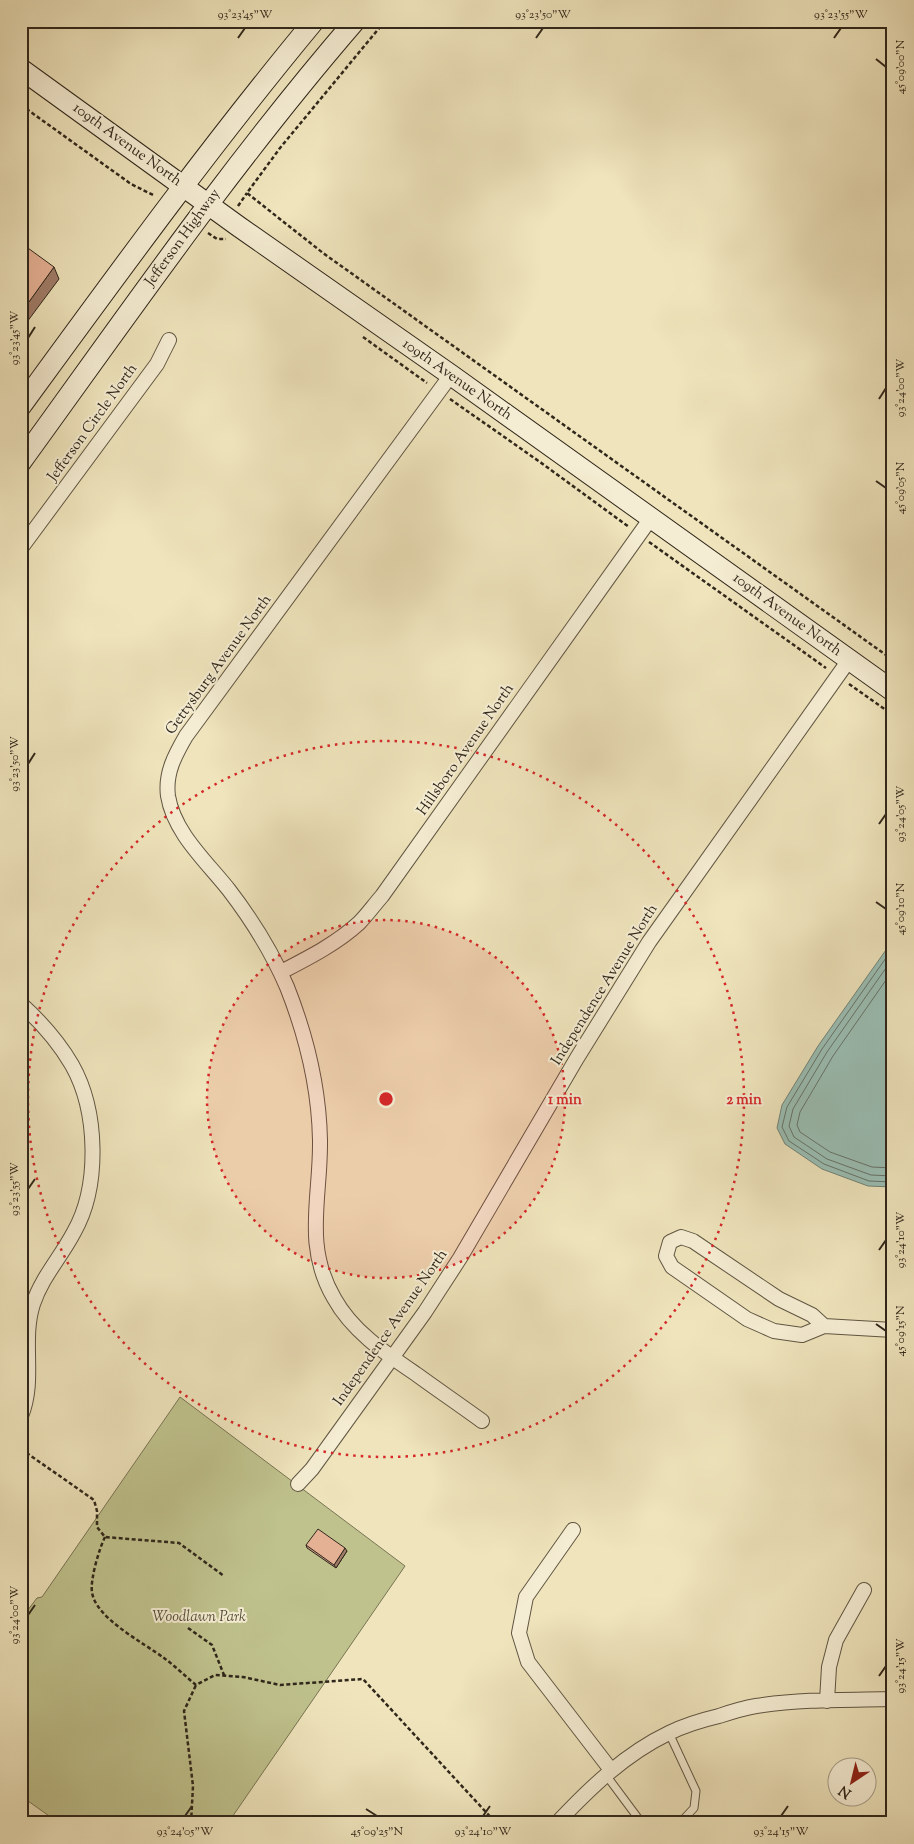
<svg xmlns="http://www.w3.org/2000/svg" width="914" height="1844" font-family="'Sorts Mill Goudy',serif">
  <rect width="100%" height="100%" fill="#efe4bc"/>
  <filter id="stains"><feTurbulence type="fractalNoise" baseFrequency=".004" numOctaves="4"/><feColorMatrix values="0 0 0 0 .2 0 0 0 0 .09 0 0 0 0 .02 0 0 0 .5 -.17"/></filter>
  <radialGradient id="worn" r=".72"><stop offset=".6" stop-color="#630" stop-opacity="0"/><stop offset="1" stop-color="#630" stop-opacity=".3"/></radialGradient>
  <!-- green -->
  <path fill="#bfc28d" stroke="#787454" d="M180,1397L405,1566L228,1823H59L21,1796V1619L37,1598L42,1597Z"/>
  <!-- water -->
  <path fill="#9abeb4" stroke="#708277" d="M893,940V1187L868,1186L822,1169L785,1144L777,1128L782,1105L818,1046Z"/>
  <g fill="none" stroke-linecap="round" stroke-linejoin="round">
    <!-- shore -->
    <path stroke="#657268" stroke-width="1" d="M893,948L822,1049L787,1107L782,1127L789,1141L824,1164L869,1181L893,1182
      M893,958L827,1052L793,1109L789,1126L794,1137L827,1159L871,1175L893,1176
      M893,970L833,1056L800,1112L797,1125L800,1132L830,1152L872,1167L893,1168"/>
    <defs>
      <path id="lane" d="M669,1733L696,1791L694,1808L680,1823
        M606,1775L638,1818L646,1823"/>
      <path id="street" d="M451,375L186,736C175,755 165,773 168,796C174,833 207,862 229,890C252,920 272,952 287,987C306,1035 319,1088 320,1140C321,1197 303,1245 334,1298C352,1331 385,1353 416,1374C438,1390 460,1405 482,1421
        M21,548L157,364L169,340
        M281,972C308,958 336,944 359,923C367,915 374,905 382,896L651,518
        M21,1004C41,1022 58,1041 72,1065C98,1111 100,1186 74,1232C61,1257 42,1277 33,1304C21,1341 36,1380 21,1416
        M824,1326L812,1315L779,1299L693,1241L681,1237L670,1242L666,1256L672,1267L747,1319L774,1331L802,1335L824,1326L893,1330
        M298,1484L312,1469L425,1312L460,1258L577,1058L649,942L849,660
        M573,1530L526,1597L519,1633L528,1662L611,1770
        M827,1701L829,1667L836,1640L864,1590
        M557,1823C590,1788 625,1754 669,1733C685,1725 702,1720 719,1716C731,1712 744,1708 756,1706C801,1699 847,1700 893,1699"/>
      <path id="secondary" d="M21,69L238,226L451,375L893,691
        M21,406C116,276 211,145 314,21
        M21,462C129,313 234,161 355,21"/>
    </defs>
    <!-- lane casing -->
    <use href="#lane" stroke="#605643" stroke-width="9"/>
    <!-- street casing -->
    <use href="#street" stroke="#605643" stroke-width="16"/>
    <!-- secondary casing -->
    <use href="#secondary" stroke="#30271b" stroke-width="22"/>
    <!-- path -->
    <path stroke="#30271b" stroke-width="2.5" stroke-dasharray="4 2.5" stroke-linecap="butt" d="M385,21L280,148L247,193L323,253L893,660
      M21,105L131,184L155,196
      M238,206L247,193
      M208,233L217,239H226
      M363,337L427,383
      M450,399L540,462L629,527
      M649,542L826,668
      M849,684L893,715
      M21,1449L94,1500L97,1511V1527L105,1537L179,1543L224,1576
      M105,1537C99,1549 90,1580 92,1592C95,1618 144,1643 164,1658C175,1666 185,1676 196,1685L215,1675L243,1677L280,1685L363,1679L496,1823
      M188,1628L212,1645L224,1675
      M191,1823L193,1786L184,1711L196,1685"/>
    <!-- lane -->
    <use href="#lane" stroke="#f5edd3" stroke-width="7"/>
    <!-- street -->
    <use href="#street" stroke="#f5edd3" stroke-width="14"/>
    <!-- secondary -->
    <use href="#secondary" stroke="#f5edd3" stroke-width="20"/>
  </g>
  <!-- wall -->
  <path fill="#c59880" stroke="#30271b" d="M306,1545L347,1551L336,1568L307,1548Z"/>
  <!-- shaded-wall -->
  <path fill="#a07c68" stroke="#30271b" d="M54,267L59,279L21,330V313Z
    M345,1548L347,1551L336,1568L334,1565Z"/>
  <!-- building -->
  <path fill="#e5b195" stroke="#30271b" d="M21,243L54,267L21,313Z
    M318,1529L345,1548L334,1565L306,1545Z"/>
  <!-- ticks -->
  <path fill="none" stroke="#30271b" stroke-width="2" d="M238,38L245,28M536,38L543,28M834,38L841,28M876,59L886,67M28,338L35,327M879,399L886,388M876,481L886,488M28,764L35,753M879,824L886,814M876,902L886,909M28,1189L35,1179M879,1250L886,1240M876,1324L886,1331M28,1615L35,1605M879,1676L886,1666M366,1809L377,1816M185,1816L192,1806M483,1816L490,1806M781,1816L788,1806"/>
  <!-- distance rings -->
  <circle cx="386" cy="1099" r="179" fill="#d62828" fill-opacity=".12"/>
  <g fill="none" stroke="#d62828" stroke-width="2.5" stroke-dasharray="2.5 5">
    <circle cx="386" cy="1099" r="179"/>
    <circle cx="386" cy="1099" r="358"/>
  </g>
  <g text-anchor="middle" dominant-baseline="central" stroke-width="4" stroke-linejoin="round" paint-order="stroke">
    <!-- street labels -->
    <g font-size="15" fill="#30271b" stroke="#f5edd3">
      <text transform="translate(127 145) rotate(36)">109th Avenue North</text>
      <text transform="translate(183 238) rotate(-54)">Jefferson Highway</text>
      <text transform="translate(457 380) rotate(35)">109th Avenue North</text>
      <text transform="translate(93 423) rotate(-54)">Jefferson Circle North</text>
      <text transform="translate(787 615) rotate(36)">109th Avenue North</text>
      <text transform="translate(219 665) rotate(-54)">Gettysburg Avenue North</text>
      <text transform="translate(466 750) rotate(-55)">Hillsboro Avenue North</text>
      <text transform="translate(605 985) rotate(-58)">Independence Avenue North</text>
      <text transform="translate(391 1328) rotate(-55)">Independence Avenue North</text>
    </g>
    <!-- park labels -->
    <g font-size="15" font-style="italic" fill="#544e38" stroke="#f5edd3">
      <text x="199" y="1617">Woodlawn Park</text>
    </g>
  </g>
  <circle cx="386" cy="1099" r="8" fill="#d62828" stroke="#f5edd3" stroke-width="2.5"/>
  <g font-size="15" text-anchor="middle" font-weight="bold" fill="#d62828" stroke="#f5edd3" stroke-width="4" stroke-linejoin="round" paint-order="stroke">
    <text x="565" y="1104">1 min</text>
    <text x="744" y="1104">2 min</text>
  </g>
  <!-- margin -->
  <rect width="914" height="1844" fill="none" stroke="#efe4bc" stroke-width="55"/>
  <!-- north arrow -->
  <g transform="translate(852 1782) rotate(215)"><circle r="24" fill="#f5edd3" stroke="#a69e89"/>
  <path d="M0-4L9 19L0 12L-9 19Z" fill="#8f2418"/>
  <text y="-8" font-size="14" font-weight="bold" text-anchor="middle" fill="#30271b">N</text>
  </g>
  <rect x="28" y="28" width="858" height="1788" fill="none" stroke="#30271b" stroke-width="2"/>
  <g font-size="12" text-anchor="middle" fill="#30271b">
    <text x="245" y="18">93°23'45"W</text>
    <text x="543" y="18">93°23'50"W</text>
    <text x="841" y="18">93°23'55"W</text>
    <text transform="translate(900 67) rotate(-90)" y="4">45°09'00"N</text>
    <text transform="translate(14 338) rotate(-90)" y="4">93°23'45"W</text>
    <text transform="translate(900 388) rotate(-90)" y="4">93°24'00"W</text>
    <text transform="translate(900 488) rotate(-90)" y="4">45°09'05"N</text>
    <text transform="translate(14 764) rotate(-90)" y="4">93°23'50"W</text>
    <text transform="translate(900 814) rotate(-90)" y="4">93°24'05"W</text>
    <text transform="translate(900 909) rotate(-90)" y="4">45°09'10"N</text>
    <text transform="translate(14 1189) rotate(-90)" y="4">93°23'55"W</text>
    <text transform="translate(900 1240) rotate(-90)" y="4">93°24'10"W</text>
    <text transform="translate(900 1331) rotate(-90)" y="4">45°09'15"N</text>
    <text transform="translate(14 1615) rotate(-90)" y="4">93°24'00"W</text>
    <text transform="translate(900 1666) rotate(-90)" y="4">93°24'15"W</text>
    <text x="185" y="1835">93°24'05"W</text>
    <text x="377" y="1835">45°09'25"N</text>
    <text x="483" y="1835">93°24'10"W</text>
    <text x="781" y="1835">93°24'15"W</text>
  </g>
  <rect width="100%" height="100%" filter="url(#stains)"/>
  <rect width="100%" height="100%" fill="url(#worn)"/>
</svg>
